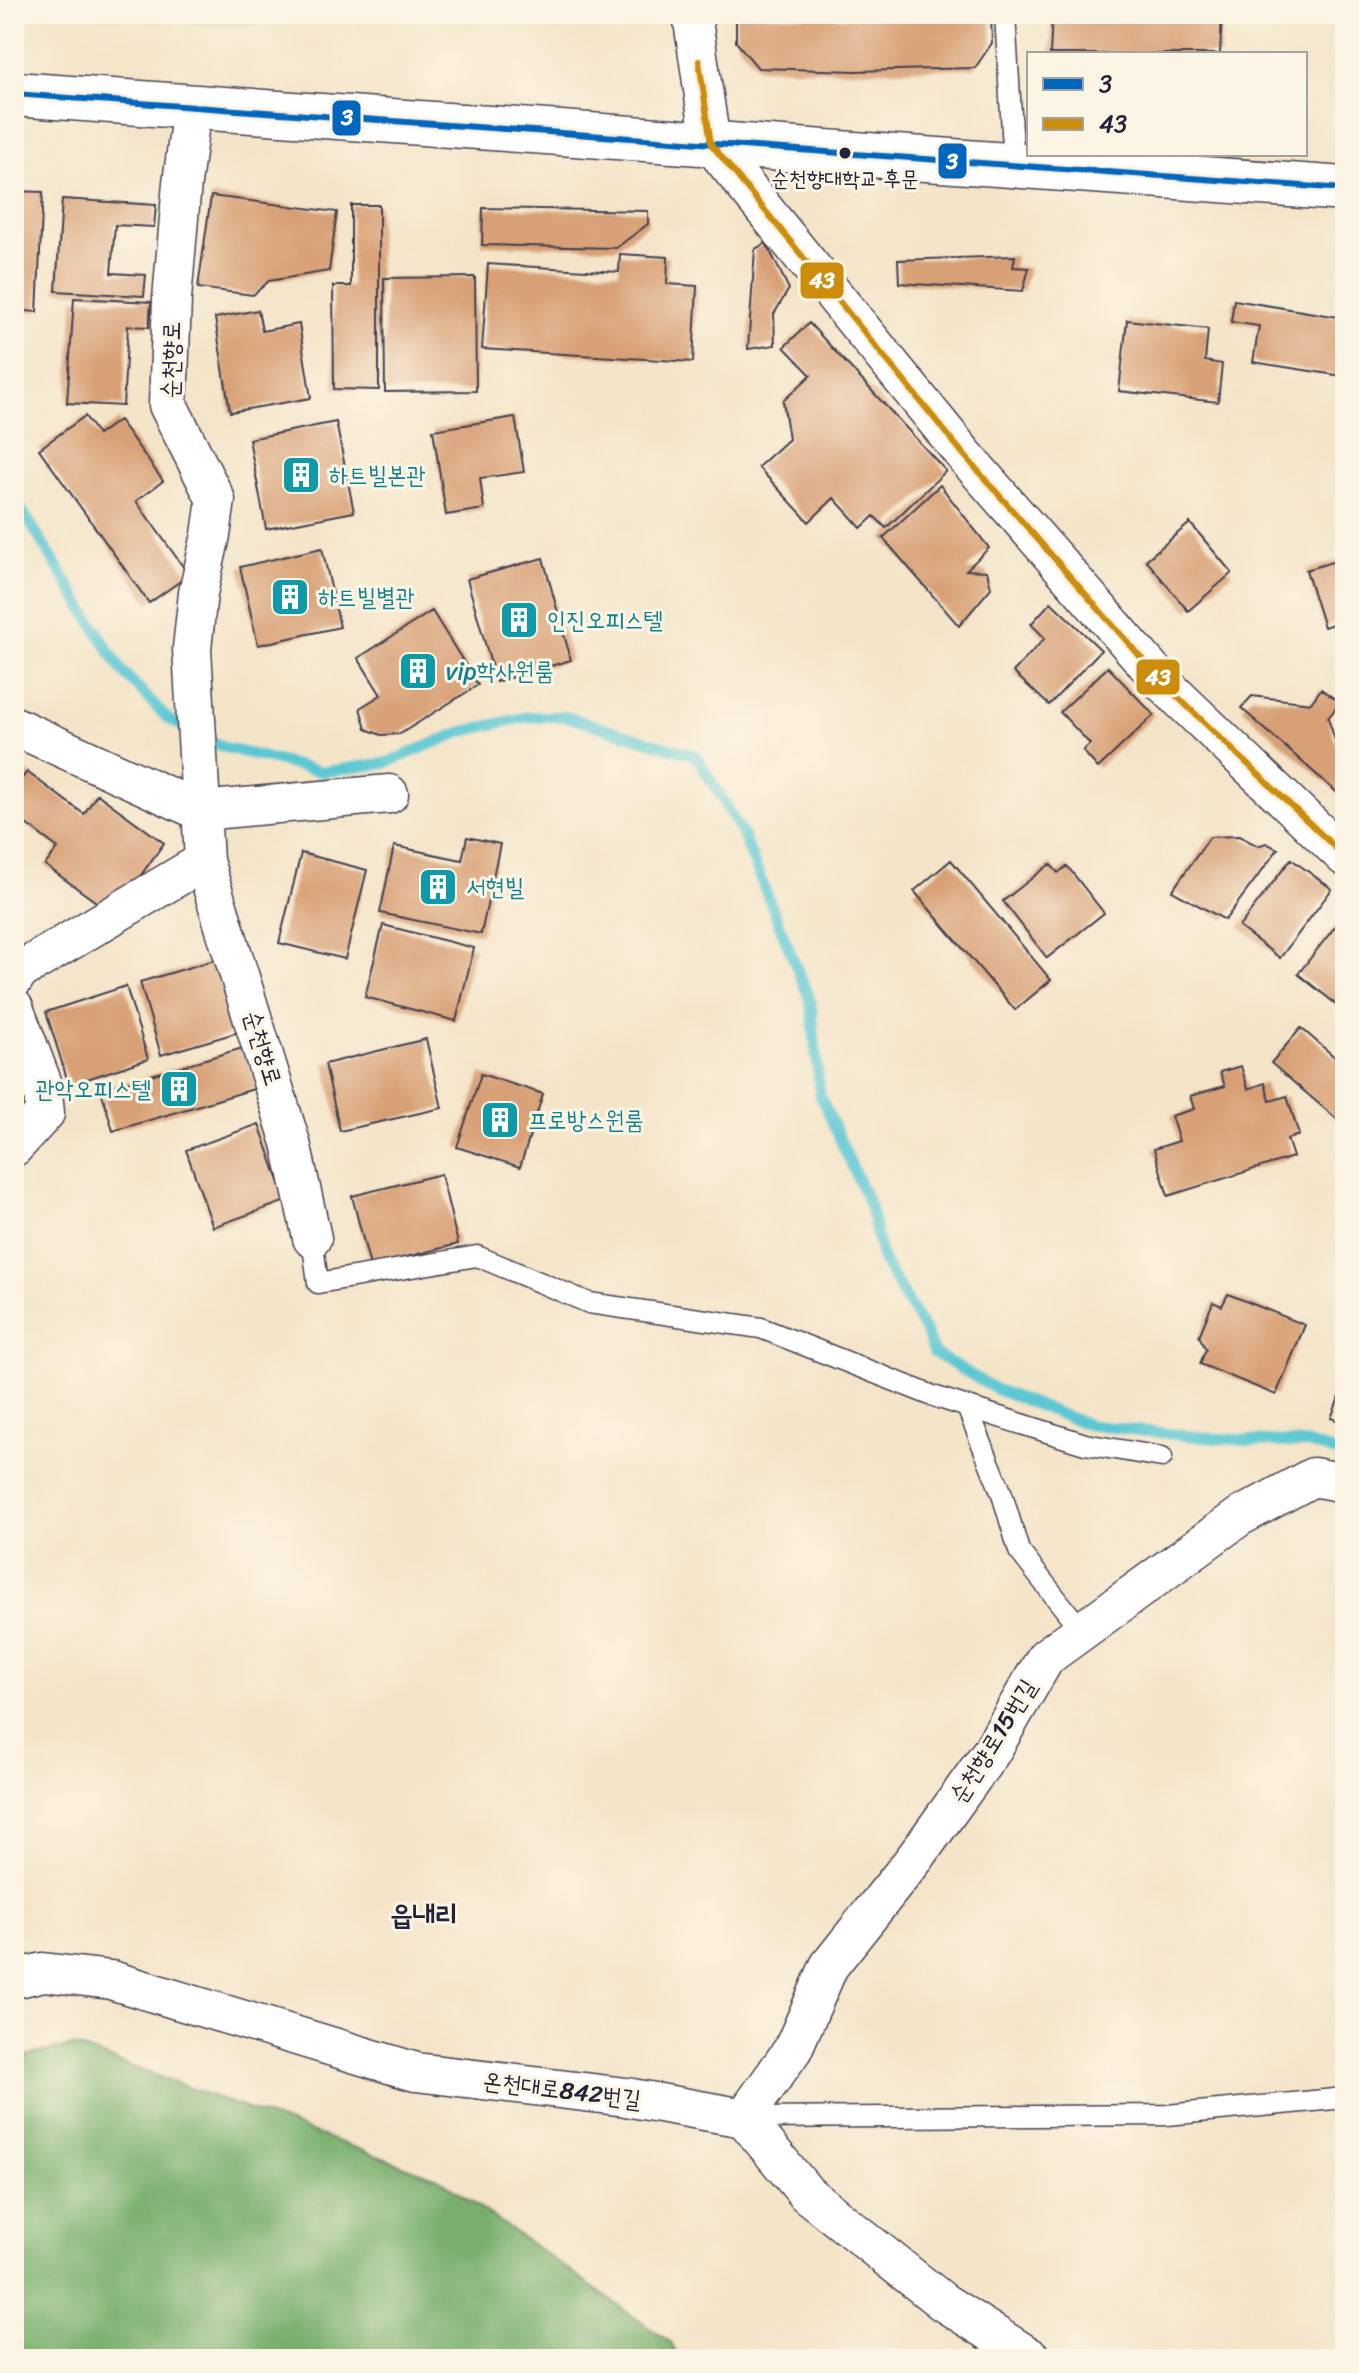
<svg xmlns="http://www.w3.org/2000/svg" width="1359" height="2373" font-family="Sriracha,'Poor Story',sans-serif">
  <rect width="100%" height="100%" fill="#fcf5e5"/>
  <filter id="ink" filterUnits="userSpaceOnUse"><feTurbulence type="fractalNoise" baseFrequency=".0125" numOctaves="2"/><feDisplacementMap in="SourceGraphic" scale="16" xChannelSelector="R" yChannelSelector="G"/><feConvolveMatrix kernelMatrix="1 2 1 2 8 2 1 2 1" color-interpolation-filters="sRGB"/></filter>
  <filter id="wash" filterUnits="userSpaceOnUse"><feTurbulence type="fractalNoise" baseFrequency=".006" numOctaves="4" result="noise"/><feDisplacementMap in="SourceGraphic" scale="32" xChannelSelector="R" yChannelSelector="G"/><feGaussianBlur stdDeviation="1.8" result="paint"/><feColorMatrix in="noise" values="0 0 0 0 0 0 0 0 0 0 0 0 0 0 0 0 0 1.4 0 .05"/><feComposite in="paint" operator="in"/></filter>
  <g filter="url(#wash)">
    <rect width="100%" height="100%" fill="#f4e4c8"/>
    <!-- built -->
    <path fill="#e6d5b7" d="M58,14H348L234,27Z"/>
    <!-- forest -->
    <path fill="#78af6c" stroke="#4d6854" stroke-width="2" d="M74,2046L438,2178L671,2343L678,2359H14V2058Z"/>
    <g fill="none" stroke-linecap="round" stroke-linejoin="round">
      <!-- stream -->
      <path stroke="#5bc7d3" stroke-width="11" d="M14,497L122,671L168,719L189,730
        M205,738L223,747L322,772L386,763L461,732L526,717L564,716L697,756L742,833L811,1003L820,1095L870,1206L882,1259L925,1331L934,1353L997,1390L1089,1425L1209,1438L1310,1444L1345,1455"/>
    </g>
    <g id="blocks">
      <!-- building -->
      <path fill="#d8a076" d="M736,14L857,18V14H991L992,43L975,68L855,71L758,68L736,42Z
        M1052,14H1222L1220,54H1050Z
        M14,191L43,192L37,312L14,310Z
        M211,196L337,212L329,271L269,281L253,295L198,288Z
        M62,199L156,205L154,227L115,225L111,273L146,275L144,296L56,291Z
        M351,205H379V390L334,389L333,286H351Z
        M483,208L648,211V224L616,248L482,245Z
        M766,243L789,289L774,314L775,345L748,349L755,249Z
        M620,254L668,257L667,284L697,286L693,362L482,349L488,264L619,272Z
        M1015,256L1013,267L1029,268L1023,291L899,283L898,260Z
        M475,277L476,391L385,392L384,278Z
        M74,298L151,302L149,327L128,326L123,406L67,403Z
        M1234,300L1345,318V384L1342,376L1253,362L1259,326L1231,322Z
        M258,310L262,331L299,324L311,398L230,412L215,318Z
        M1127,320L1208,329L1205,361L1222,364L1218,402L1119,391Z
        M809,323L946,471L886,528L874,516L861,528L834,498L809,522L758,467L789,439L783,401L811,375L784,347Z
        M85,416L98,435L119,420L163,481L136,501L189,575L149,603L39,449Z
        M515,417L524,472L480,478L484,509L446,515L433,430Z
        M336,422L354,512L266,529L249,439Z
        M940,485L989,548L966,570L987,571L991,588L959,626L883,538Z
        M1190,523L1232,573L1188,611L1146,560Z
        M322,548L340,627L258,645L240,567Z
        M543,558L571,660L496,682L467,579Z
        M1345,558V620L1324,627L1306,570Z
        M1051,602L1101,650L1049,705L1013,672L1045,638L1031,624Z
        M432,611L478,685L400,734L381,735L366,729L360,708L381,695L358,658Z
        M1108,667L1154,715L1098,768L1083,751L1090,744L1060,712Z
        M1321,689L1340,703L1328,718L1345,772V791L1341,796L1241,708L1252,696L1311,703Z
        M27,772L84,814L97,794L164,843L113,914L45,865L58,848L14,815V789Z
        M1239,836L1258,846L1266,843L1278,849L1225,920L1172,891L1210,837Z
        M467,837L500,844L481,934L380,913L394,846L462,860Z
        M301,853L367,870L345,959L279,943Z
        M1291,859L1332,889L1280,958L1239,927Z
        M951,860L1051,980L1015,1010L914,891Z
        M1050,864L1058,873L1067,866L1104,913L1047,958L1003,901Z
        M1345,914V993L1336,1004L1298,974Z
        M383,925L474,948L456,1021L365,997Z
        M218,959L239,1032L161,1055L140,982Z
        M126,986L148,1059L69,1085L46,1012Z
        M1301,1028L1345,1066V1126L1271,1063Z
        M426,1039L442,1108L340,1131L325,1064Z
        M246,1047L257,1088L113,1131L101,1090Z
        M1241,1066L1248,1089L1265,1083L1270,1101L1287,1096L1299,1135L1287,1139L1293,1157L1168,1196L1154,1149L1179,1141L1171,1116L1194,1109L1190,1096L1225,1086L1220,1072Z
        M481,1074L543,1094L520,1167L457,1147Z
        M259,1124L286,1201L213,1227L186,1150Z
        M441,1174L458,1244L370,1266L352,1196Z
        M1228,1294L1305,1325L1276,1395L1200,1364L1206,1349L1199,1336L1213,1302L1222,1306Z
        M1345,1383V1424L1331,1418Z"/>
    </g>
  </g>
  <g filter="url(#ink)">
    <use href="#blocks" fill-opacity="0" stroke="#423f50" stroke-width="2"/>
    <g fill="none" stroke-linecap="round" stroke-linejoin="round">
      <defs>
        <path id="service" d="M1005,14L1014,165
          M312,1238L318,1283L477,1256L589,1303L761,1328L933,1396L1085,1444L1162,1457
          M967,1407L1002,1494L1019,1551L1082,1631
          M744,2118L1167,2115L1345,2098"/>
        <path id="minor" d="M692,14L711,144L965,456L1165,685L1345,857
          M192,107L182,183L172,299L168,405L216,500L211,535L198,593L192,649L204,861L291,1143L312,1238
          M14,726L200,811L389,794
          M14,979L18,972L204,861
          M14,1008L42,1082L45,1113L14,1147
          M14,1979L43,1972L111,1980L416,2072L626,2097L744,2118L807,2194L943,2302L1033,2359
          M744,2118L793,2049L829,1966L915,1858L991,1752L1046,1657L1239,1517L1313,1477L1345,1483"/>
        <path id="secondary" d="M14,94L1345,189"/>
      </defs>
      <!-- service casing -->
      <use href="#service" stroke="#423f50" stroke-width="23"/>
      <!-- minor casing -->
      <use href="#minor" stroke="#423f50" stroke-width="41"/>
      <!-- secondary casing -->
      <use href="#secondary" stroke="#423f50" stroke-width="47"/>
      <!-- service -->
      <use href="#service" stroke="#fff" stroke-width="20"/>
      <!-- minor -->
      <use href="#minor" stroke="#fff" stroke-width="38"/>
      <!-- secondary -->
      <use href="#secondary" stroke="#fff" stroke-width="44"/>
      <defs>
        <path id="bus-1" d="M14,94L1345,189"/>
        <path id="bus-2" d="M699,61L711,144L965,456L1165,685L1345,857"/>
      </defs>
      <!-- bus-1 casing -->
      <use href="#bus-1" stroke="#fcf5e5" stroke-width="12"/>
      <!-- bus-2 casing -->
      <use href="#bus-2" stroke="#fcf5e5" stroke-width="12"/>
      <!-- bus-1 -->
      <use href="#bus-1" stroke="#0065bd" stroke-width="6"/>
      <!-- bus-2 -->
      <use href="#bus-2" stroke="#cc8c0c" stroke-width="6"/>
    </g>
  </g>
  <!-- icons -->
  <defs>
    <symbol id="building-square" viewBox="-11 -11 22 22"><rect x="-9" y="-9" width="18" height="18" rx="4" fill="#0f9aa8" stroke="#fcf5e5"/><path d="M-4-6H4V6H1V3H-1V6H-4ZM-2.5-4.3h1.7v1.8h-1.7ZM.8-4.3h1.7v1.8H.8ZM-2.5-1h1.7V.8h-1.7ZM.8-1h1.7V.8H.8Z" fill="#fff"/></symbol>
  </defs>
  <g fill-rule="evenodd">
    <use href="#building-square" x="279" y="453" width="44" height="44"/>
    <use href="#building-square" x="268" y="575" width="44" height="44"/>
    <use href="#building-square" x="497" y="598" width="44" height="44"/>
    <use href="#building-square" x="396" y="649" width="44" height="44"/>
    <use href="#building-square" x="416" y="865" width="44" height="44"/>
    <use href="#building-square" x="157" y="1067" width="44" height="44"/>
    <use href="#building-square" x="478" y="1098" width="44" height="44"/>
  </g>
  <!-- markers -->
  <circle fill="#22223b" stroke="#fcf5e5" stroke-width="3" cx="845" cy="153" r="7"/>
  <g text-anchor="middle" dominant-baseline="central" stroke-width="6" stroke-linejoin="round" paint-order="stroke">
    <!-- bus labels -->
    <g font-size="22" fill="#22223b" stroke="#fcf5e5">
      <text x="845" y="178">순천향대학교 후문</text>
    </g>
    <!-- street labels -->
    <g font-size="24" fill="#22223b" stroke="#fcf5e5">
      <text transform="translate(171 360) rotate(-89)">순천향로</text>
      <text transform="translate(263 1048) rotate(73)">순천향로</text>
      <text transform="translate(993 1741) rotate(-58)">순천향로15번길</text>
      <text transform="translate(562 2090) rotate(7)">온천대로842번길</text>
    </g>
    <!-- culture labels -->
    <g font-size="24" fill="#0d838f" stroke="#fcf5e5" text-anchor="start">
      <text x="329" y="475">하트빌본관</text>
      <text x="318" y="597">하트빌별관</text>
      <text x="547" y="620">인진오피스텔</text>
      <text x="446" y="671">vip학사원룸</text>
      <text x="466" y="887">서현빌</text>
      <text x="151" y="1089" text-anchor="end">관악오피스텔</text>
      <text x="528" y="1120">프로방스원룸</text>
    </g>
    <!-- quarter labels -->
    <g font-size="28" font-weight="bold" fill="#22223b" stroke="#fcf5e5">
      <text x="424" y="1914">읍내리</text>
    </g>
  </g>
  <g stroke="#fcf5e5" stroke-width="3">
    <rect x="331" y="99" width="31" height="38" rx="8" fill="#0065bd"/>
    <rect x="937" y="142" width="31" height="38" rx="8" fill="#0065bd"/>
    <rect x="799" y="261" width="46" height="39" rx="8" fill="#cc8c0c"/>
    <rect x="1135" y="658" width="46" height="38" rx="8" fill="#cc8c0c"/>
  </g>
  <g font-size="22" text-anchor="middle" font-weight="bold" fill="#fff">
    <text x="347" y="125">3</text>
    <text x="952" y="169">3</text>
    <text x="822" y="288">43</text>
    <text x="1158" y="685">43</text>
  </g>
  <!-- margin -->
  <rect width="1359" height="2373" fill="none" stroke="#fcf5e5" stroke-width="48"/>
  <!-- legend -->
  <rect x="1027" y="52" width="280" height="104" fill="#fcf5e5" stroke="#a5a1a1" stroke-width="2"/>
  <rect x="1043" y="78" width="40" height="12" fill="#0065bd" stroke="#a5a1a1" stroke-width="2"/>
  <text x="1099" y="92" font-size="24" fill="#22223b">3</text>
  <rect x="1043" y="118" width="40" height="12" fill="#cc8c0c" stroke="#a5a1a1" stroke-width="2"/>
  <text x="1099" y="132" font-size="24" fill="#22223b">43</text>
</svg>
